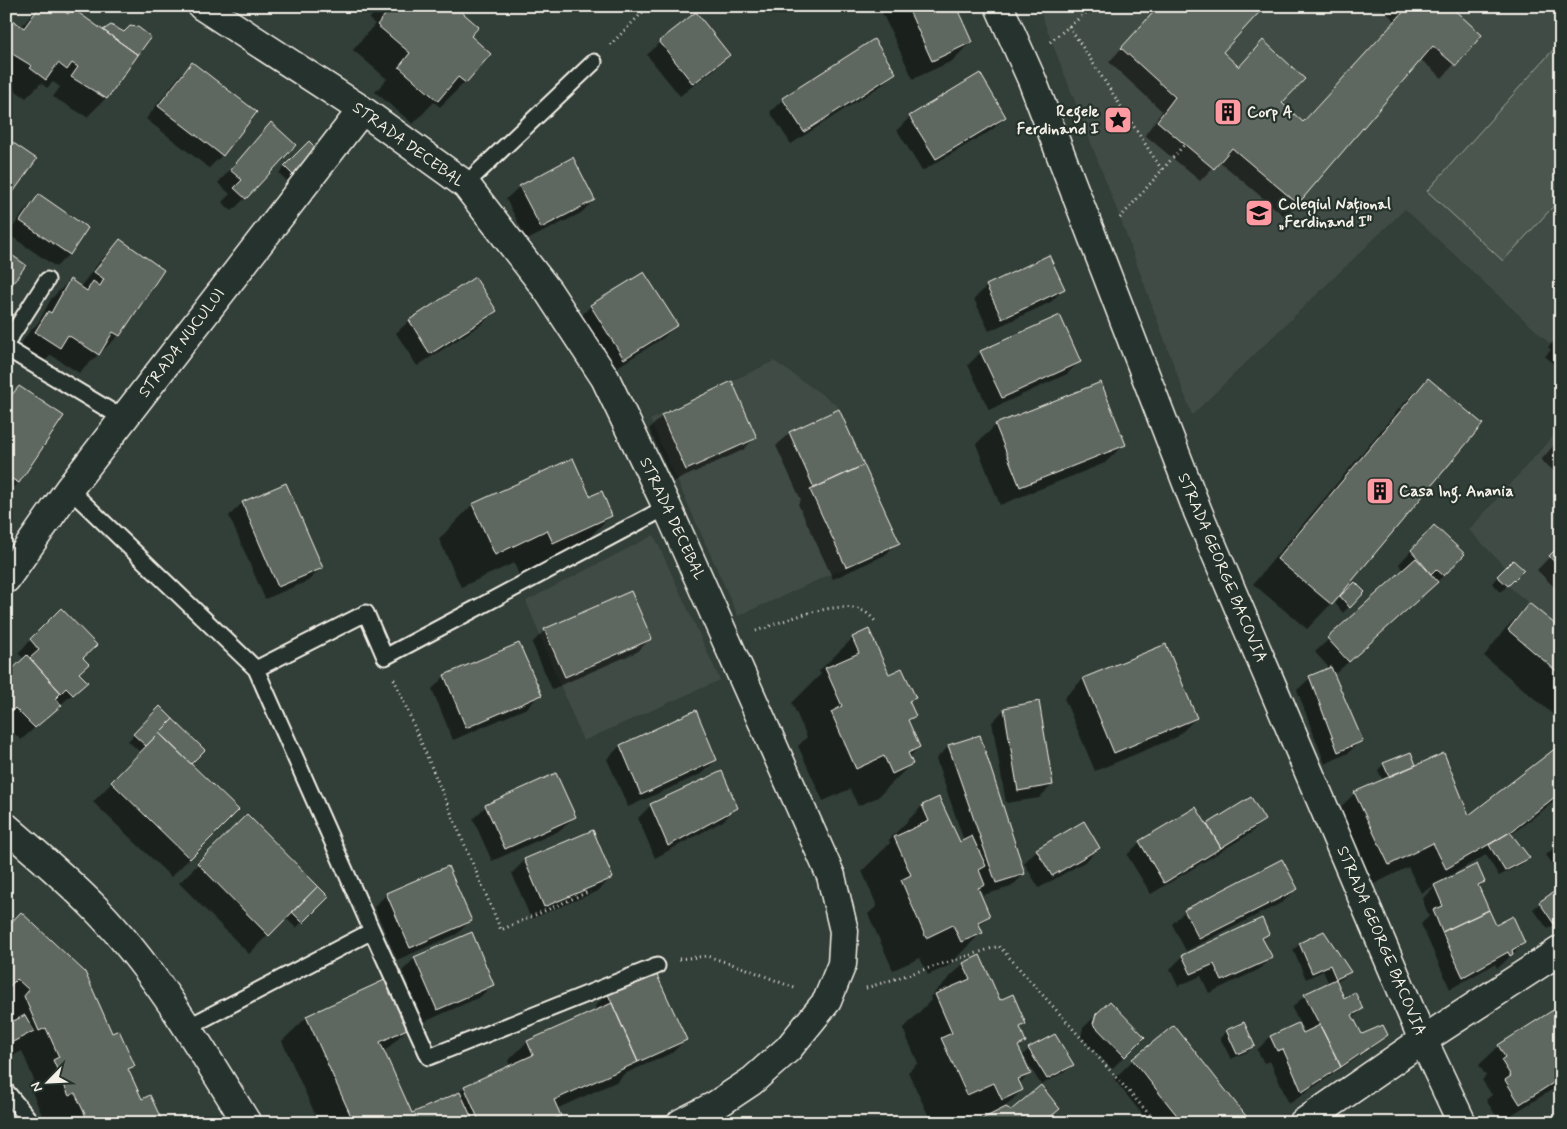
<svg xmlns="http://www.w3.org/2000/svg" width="1567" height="1129" font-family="Mynerve,sans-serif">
  <rect width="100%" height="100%" fill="#323e38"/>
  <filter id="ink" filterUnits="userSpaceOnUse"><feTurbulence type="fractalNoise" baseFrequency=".02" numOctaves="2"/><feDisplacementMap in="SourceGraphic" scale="10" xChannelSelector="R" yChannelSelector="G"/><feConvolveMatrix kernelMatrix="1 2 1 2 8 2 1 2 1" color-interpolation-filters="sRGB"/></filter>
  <g filter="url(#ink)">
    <!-- built -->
    <path fill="#404b44" d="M1038,6H1561V354L1405,209L1192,415L1120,218Z
      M774,361L837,405L900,543L738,616L650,420Z
      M1561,427V629L1508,586L1497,576L1505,567L1469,530Z
      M654,535L720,680L583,741L526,601Z"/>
    <!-- green -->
    <path fill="#4c564f" stroke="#a0a49c" d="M1561,41V198L1503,261L1427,191Z"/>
    <!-- shadow -->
    <path fill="#0007" d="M40,6H55L67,15L104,32L111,26L124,33L150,37L106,98L87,117L53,97L60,87L53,82L47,88L41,83L26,98L12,88L14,85L6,81V26L12,21L21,27Z
      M380,6H453L469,36L489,54L465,82L440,107L434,102L413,124L375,92L387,79L353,50L375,24L369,19Z
      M879,6H955L971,42L952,61L913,79Z
      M1160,6L1221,52L1302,123L1395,21L1379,6H1448L1480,35L1442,78L1420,59L1297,204L1284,216L1219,161L1200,181L1145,135L1162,111L1109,62Z
      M874,40L895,72L882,85L791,144L770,112L783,99Z
      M660,42L728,55L716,68L680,96L647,55Z
      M192,63L222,155L209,168L146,119L179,76Z
      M910,117H1005L992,130L922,171L897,130Z
      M271,124L245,198L232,211L222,202L230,194L218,183Z
      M309,143L320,154L290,184L279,173Z
      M573,159L594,200L581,213L527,240L506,199L519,187Z
      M39,196L69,254L56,267L8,234L26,209Z
      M120,241L162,271L119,335L79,373L51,355L40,366L16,351L29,332L38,323L51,299L70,280L80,287L101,260Z
      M474,279L495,311L482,324L417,366L396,333L409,321Z
      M987,286L1063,289L1051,302L989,331L974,299Z
      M591,306L676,325L663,338L611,371L578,319Z
      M1561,334V371L1545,356L1551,350L1548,347Z
      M981,352L1080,361L1067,374L989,410L968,365Z
      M1428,379L1331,604L1307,629L1253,584L1403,404Z
      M19,388L62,416L18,483L6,494V401Z
      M838,411L898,542L885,555L833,579L798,504L801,500L776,446L789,433Z
      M662,416L756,437L743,450L673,482L649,429Z
      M996,425L1124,444L1105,463L1000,505L976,444Z
      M1561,437V477L1541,460Z
      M573,460L590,498L611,515L578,549L519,575L514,563L461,587L439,539L472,505Z
      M242,503L321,568L308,581L265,599L229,516Z
      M1421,540L1444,575L1335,674L1331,669L1361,740L1348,753L1325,764L1297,690L1310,678L1330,669L1315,652L1403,571L1399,564Z
      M1561,545V594L1537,570Z
      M1513,562L1522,570L1501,592L1492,583Z
      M1355,584L1363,592L1343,613L1335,603Z
      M1529,605L1561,631V721L1484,656L1505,629Z
      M61,610L78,674L86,682L21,740L6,725V676L24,659L18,653Z
      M545,630L650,639L637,652L552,689L532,643Z
      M853,638L889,675L915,697L909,703L914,716L908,722L919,747L908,758L911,764L878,797L858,806L850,789L823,801L798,746L807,737L792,703L821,674L819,671Z
      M1165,645L1196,718L1177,737L1095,771L1064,698L1083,679Z
      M445,676L540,695L527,708L453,740L432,689Z
      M160,708L203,750L189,764L190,858L171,877L93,802L141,753L128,741Z
      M1005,709L1052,785L1039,798L1006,803L992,722Z
      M695,712L716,760L703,773L628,807L607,759L620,746Z
      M949,746L1024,874L1011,887L983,895L980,888L977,891L989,916L978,926L981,933L948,966L928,975L920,958L893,970L868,914L877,906L862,871L890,843L889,840L922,806L938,799L959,844L964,841L936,759Z
      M1561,746V796L1511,835L1528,858L1522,864L1499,876L1486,855L1444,879L1445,881L1484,882L1478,888L1495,926L1524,943L1499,967L1497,968L1495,964L1450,989L1421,924L1429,916L1422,899L1436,885L1421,893L1408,867L1364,889L1330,817L1355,793L1383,781L1378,770L1384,764L1415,765L1411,769L1469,817Z
      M1250,799L1263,820L1251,833L1151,894L1127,855L1140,842L1207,826Z
      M651,805L736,808L723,821L655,858L638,818Z
      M486,806L574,817L561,830L492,861L473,819Z
      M247,816L327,897L296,928L285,917L249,954L179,883Z
      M1561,841V875L1546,855Z
      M1099,848L1086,861L1039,888L1024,863L1037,850Z
      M525,860L611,878L598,891L531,919L512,873Z
      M1296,889L1283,902L1186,951L1172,924L1185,911Z
      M1554,893L1561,901V920L1548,929L1533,909Z
      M387,894L470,921L457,934L397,960L374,907Z
      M6,929L112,1034L133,1065L128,1071L141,1101L161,1123H53L51,1117L44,1120L29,1085L34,1080L22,1051L14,1055L10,1045L6,1048Z
      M1268,934L1262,940L1271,958L1258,970L1209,993L1201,976L1178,986L1170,969L1183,956Z
      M1300,944L1349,972L1343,978L1336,982L1344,1000L1362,1009L1353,1018L1362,1036L1386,1034L1373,1047L1289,1104L1270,1061L1264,1063L1257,1050L1270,1037L1305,1034L1292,1008L1305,995L1329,984L1323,971L1306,979L1293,950Z
      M415,958L493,984L480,997L424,1022L402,971Z
      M963,964L999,1001L1025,1024L1019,1029L1025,1042L1018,1049L1022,1056L1029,1049L1072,1065L1066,1071L1041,1085L1024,1057L1022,1058L1030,1073L1019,1084L1022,1090L1005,1107L1011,1111L1058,1109L1045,1123H962L963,1122L960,1115L944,1123H932L908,1072L918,1063L903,1029L931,1000L930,997Z
      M608,993L685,1040L672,1053L624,1074L618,1081L556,1109L559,1115L552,1123H319L282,1041L307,1017L409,1027L383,1053L411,1115L458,1094L464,1087L511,1067L508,1061L527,1042L597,1011L595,1006Z
      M1110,1002L1143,1037L1112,1069L1081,1037L1083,1028Z
      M1561,1002V1084L1500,1122L1486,1100L1492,1095L1482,1080L1486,1076L1479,1065L1499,1046L1550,1013Z
      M1227,1031L1254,1046L1247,1052L1231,1059L1220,1038Z
      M1133,1060L1246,1123H1149L1114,1079Z
      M1531,1117L1533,1123H1523Z"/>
    <!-- building -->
    <path fill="#5f6861" stroke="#f4f1e8" d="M40,6H57L68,14L72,8L138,55L107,99L71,77L78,67L72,63L67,70L58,63L46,80L30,68L32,66L6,50V27L11,19L24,28Z
      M392,6H455L479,27L471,36L491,54L466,83L458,77L438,101L399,67L410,53L377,25Z
      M907,6H956L972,42L932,61Z
      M1159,6H1265L1223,52L1239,67L1263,40L1305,79L1282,103L1303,122L1407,8L1406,6H1450L1482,35L1456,66L1433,46L1298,204L1232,148L1214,169L1157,121L1175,97L1121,48Z
      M696,12L730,55L693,84L659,41Z
      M111,25L124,32L130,26L138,27L151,37L138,55L103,30Z
      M874,39L896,73L804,132L782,98Z
      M192,62L257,112L223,156L158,106Z
      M980,73L1006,117L936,159L909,116Z
      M271,122L296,145L246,199L234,188L242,180L230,170Z
      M6,138L37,159L6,202Z
      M309,141L322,154L297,179L284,166Z
      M573,157L595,200L541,228L519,186Z
      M39,194L88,228L70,255L20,221Z
      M120,239L164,270L120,336L113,332L99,355L68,335L60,348L35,332L48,311L51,313L70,279L87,291L93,281L100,286L104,279L94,272Z
      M6,251L26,265L6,293Z
      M1049,255L1065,289L1002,319L986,285Z
      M644,272L678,325L624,359L590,305Z
      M475,277L497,311L430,354L409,320Z
      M1060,315L1081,362L1002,398L980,351Z
      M1428,378L1483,424L1332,605L1277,559Z
      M732,381L757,438L686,470L661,415Z
      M1101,382L1126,445L1020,487L995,424Z
      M19,386L64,416L19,483L12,479L6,488V402Z
      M839,409L864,465L814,488L789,432Z
      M573,458L590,496L602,491L612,516L553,543L547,530L495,555L472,504Z
      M864,465L900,543L846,567L810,490Z
      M286,483L323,568L278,587L242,502Z
      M1434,525L1465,554L1444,576L1436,569L1431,574L1411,550Z
      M1561,544V569L1549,556Z
      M1416,558L1438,582L1349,662L1327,638Z
      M1513,560L1524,570L1508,586L1497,576Z
      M1355,582L1365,592L1350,608L1340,596Z
      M631,591L652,639L565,677L544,629Z
      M1529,603L1561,629V675L1508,630Z
      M61,608L97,645L83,658L89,664L79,673L88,682L73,695L66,688L61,693L30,658L39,650L30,639Z
      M869,629L889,674L902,668L916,698L909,701L916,716L908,720L920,747L908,753L913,764L892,774L884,756L856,769L831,712L842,706L825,668L859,653L852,637Z
      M519,643L542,695L466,728L444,675Z
      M1166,644L1197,718L1114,753L1083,678Z
      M27,655L61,693L55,699L62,705L35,728L15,708L6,717V675Z
      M1331,667L1363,741L1338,752L1309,676Z
      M1039,701L1053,785L1018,791L1004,708Z
      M160,706L173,719L146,746L133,734Z
      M696,710L717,760L641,795L620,745Z
      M173,719L205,750L191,764L159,733Z
      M159,733L239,810L190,859L111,782Z
      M980,735L1025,874L996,883L948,745Z
      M1561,744V792L1512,831L1446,869L1433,843L1389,865L1354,792L1444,753L1469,815Z
      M1411,752L1416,765L1389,776L1383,763Z
      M722,771L738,808L668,846L650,804Z
      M556,773L576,817L505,849L485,805Z
      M939,797L960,842L972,836L986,866L979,870L985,885L978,888L990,916L978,922L983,933L961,942L953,925L926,938L901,880L911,875L894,837L929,821L922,805Z
      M1251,797L1265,820L1221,848L1207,824Z
      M1196,807L1221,848L1164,883L1139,841Z
      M247,814L318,886L269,936L197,863Z
      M1084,821L1100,848L1052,876L1036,849Z
      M593,830L613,878L544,907L524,859Z
      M1510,832L1530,858L1505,871L1489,845Z
      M1282,859L1298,889L1199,939L1184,910Z
      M1477,864L1485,882L1478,885L1489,910L1442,932L1433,910L1443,906L1434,885Z
      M448,866L472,921L410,948L386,893Z
      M318,886L329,897L303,923L292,912Z
      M1555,891L1561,899V920L1554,924L1539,902Z
      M1489,910L1496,925L1513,916L1525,943L1512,950L1513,954L1510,956L1508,952L1463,977L1442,932Z
      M21,912L85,972L112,1033L119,1030L135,1066L128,1069L142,1099L150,1095L163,1123H99L98,1119L89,1123L75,1093L69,1096L53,1060L59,1057L46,1028L39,1031L24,996L29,990L17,979L6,990V928Z
      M1262,918L1269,934L1262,938L1273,958L1222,981L1214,964L1191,974L1182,955Z
      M1324,931L1351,972L1336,979L1330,965L1312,973L1299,943Z
      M472,932L494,985L437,1010L414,957Z
      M980,955L1000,1000L1013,994L1026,1024L1020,1027L1026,1042L1018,1046L1031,1074L1018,1079L1023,1090L1002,1100L994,1083L967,1095L941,1038L952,1033L935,994L970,979L963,963Z
      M655,971L687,1040L638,1062L607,992Z
      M389,978L411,1027L380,1042L412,1113L460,1092L474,1123H354L306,1016Z
      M1336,979L1344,998L1355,992L1363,1009L1352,1015L1362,1034L1383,1025L1388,1035L1341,1067L1304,994Z
      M1110,1001L1145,1037L1125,1057L1093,1024L1096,1014Z
      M612,1003L638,1062L554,1100L561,1116L545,1123H480L464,1086L533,1055L527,1041Z
      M1561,1005V1078L1520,1104L1505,1080L1511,1076L1501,1060L1505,1057L1498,1045Z
      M25,1015L34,1031L7,1045L6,1025Z
      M1244,1022L1255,1046L1237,1054L1226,1030Z
      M1298,1023L1303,1033L1320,1025L1341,1067L1302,1092L1283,1049L1277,1051L1270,1036Z
      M1174,1025L1250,1121L1247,1123H1183L1132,1059Z
      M1055,1034L1074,1065L1047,1079L1028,1048Z
      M1041,1085L1060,1109L1043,1123H974L1006,1107L1011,1110Z"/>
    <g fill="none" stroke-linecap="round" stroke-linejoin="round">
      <defs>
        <path id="service" d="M466,185L476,174L594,62
          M6,344L47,280
          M6,348L124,419
          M69,489L256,669L372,931L188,1027
          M256,669L366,613L385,657L667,507
          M372,931L429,1057L657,966
          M6,1091L32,1123"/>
        <path id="minor" d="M202,6L362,110L466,185L548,291L605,378L667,507L831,876L844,931L842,964L827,1001L788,1049L752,1081L716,1105L681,1123
          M6,579L69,489L362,110
          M6,827C36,853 68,880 96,909C157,972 201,1049 247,1123
          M1303,1123L1423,1040L1561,950"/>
        <path id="tertiary" d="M999,6L1032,80L1198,512L1423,1040L1462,1123"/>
      </defs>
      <!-- service casing -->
      <use href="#service" stroke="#f4f1e8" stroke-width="19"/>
      <!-- minor casing -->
      <use href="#minor" stroke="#f4f1e8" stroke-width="31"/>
      <!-- tertiary casing -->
      <use href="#tertiary" stroke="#f4f1e8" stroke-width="31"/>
      <!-- path -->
      <path stroke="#f4f1e8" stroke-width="3" stroke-dasharray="1 4" stroke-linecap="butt" d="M1069,26L1162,170
        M1050,42L1094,6
        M610,45L649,6
        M1120,218L1184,145
        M756,631C782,622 839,597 865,612C869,614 873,619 876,622
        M394,679L501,930L590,891
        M679,959L707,956L747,969L797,989
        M866,988L999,946L1157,1123"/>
      <!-- service -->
      <use href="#service" stroke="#26332d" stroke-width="15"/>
      <!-- minor -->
      <use href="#minor" stroke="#26332d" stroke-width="28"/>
      <!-- tertiary -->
      <use href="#tertiary" stroke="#26332d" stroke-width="28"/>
    </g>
  </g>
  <!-- icons -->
  <defs>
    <symbol id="building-square" viewBox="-11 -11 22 22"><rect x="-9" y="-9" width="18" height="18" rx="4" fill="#ff9aa2" stroke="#26332d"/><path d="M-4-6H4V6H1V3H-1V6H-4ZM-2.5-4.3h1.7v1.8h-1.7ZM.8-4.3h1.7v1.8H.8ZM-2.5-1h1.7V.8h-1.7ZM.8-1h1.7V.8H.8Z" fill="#111"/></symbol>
    <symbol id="sight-square" viewBox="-11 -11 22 22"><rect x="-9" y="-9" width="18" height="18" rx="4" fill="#ff9aa2" stroke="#26332d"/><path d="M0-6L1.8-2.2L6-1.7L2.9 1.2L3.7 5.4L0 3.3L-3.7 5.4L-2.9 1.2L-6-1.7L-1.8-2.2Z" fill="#111"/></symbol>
    <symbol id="school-square" viewBox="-11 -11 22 22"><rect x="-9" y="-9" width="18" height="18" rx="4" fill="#ff9aa2" stroke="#26332d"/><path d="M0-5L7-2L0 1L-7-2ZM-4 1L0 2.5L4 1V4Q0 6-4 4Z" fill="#111"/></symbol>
  </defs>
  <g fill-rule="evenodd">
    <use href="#building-square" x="1212" y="96" width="32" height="32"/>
    <use href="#sight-square" x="1102" y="104" width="32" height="32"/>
    <use href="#school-square" x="1243" y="197" width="32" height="32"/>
    <use href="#building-square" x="1364" y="475" width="32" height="32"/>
  </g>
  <g text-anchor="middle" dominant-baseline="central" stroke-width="4.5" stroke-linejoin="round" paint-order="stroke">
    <!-- poi labels -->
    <g font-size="16" font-weight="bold" fill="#f4f1e8" stroke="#26332d" text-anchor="start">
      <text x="1099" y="111" text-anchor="end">Regele<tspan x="1099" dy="18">Ferdinand I</tspan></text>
      <text x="1247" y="112">Corp A</text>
      <text x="1278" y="204">Colegiul Național<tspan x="1278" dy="18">„Ferdinand I"</tspan></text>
      <text x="1399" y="491">Casa Ing. Anania</text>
    </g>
    <!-- street labels -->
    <g font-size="16" fill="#f4f1e8" stroke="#26332d">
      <text transform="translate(408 145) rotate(36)">STRADA DECEBAL</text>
      <text transform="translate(182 343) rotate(-53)">STRADA NUCULUI</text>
      <text transform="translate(672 519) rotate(65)">STRADA DECEBAL</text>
      <text transform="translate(1222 568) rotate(67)">STRADA GEORGE BACOVIA</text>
      <text transform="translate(1381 941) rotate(67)">STRADA GEORGE BACOVIA</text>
    </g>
  </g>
  <!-- margin -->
  <rect width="1567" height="1129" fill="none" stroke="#26332d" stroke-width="25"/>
  <rect x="12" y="12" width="1542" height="1104" fill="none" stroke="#f4f1e8" stroke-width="2" filter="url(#ink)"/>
  <!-- north arrow -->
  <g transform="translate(48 1082) rotate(246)" stroke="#26332d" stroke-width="4" paint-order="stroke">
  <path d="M0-4L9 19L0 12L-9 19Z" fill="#f4f1e8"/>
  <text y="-8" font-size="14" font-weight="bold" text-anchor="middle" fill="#f4f1e8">N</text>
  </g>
</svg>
